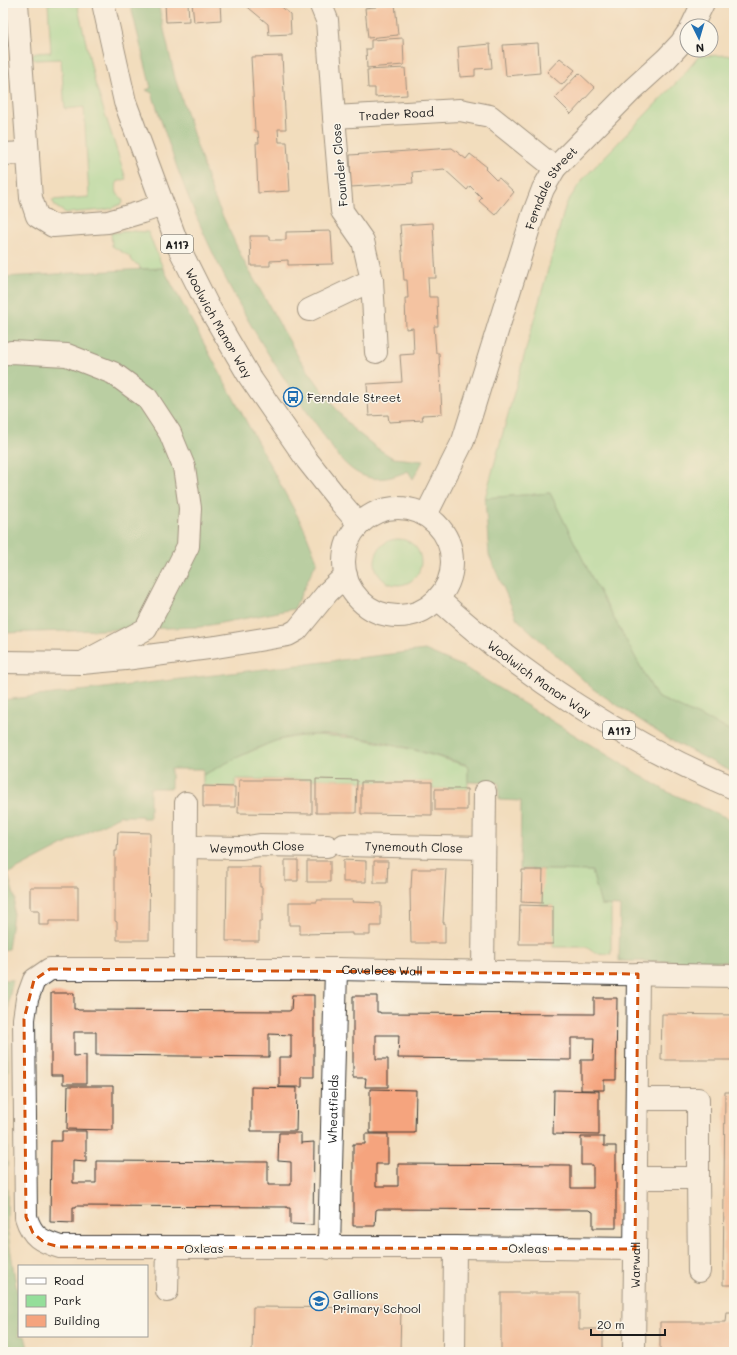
<svg xmlns="http://www.w3.org/2000/svg" width="737" height="1355" font-family="Mali,sans-serif">
  <rect width="100%" height="100%" fill="#fbf7ec"/>
  <filter id="ink" filterUnits="userSpaceOnUse"><feTurbulence type="fractalNoise" baseFrequency=".025" numOctaves="2"/><feDisplacementMap in="SourceGraphic" scale="8" xChannelSelector="R" yChannelSelector="G"/><feConvolveMatrix kernelMatrix="1 2 1 2 8 2 1 2 1" color-interpolation-filters="sRGB"/></filter>
  <filter id="wash" filterUnits="userSpaceOnUse"><feTurbulence type="fractalNoise" baseFrequency=".012" numOctaves="4" result="noise"/><feDisplacementMap in="SourceGraphic" scale="16" xChannelSelector="R" yChannelSelector="G"/><feGaussianBlur stdDeviation="0.9" result="paint"/><feColorMatrix in="noise" values="0 0 0 0 0 0 0 0 0 0 0 0 0 0 0 0 0 1.4 0 .05"/><feComposite in="paint" operator="in"/></filter>
  <g filter="url(#wash)">
    <rect width="100%" height="100%" fill="#f2ddbd"/>
    <!-- green -->
    <path fill="#94de9a" stroke="#587d5b" d="M48,3H77L95,83L126,179L117,182C116,189 115,194 122,198L123,203L113,208L104,210L66,213L56,207L52,200L89,197L84,107L65,109L61,59L35,60L32,58L33,54L35,53L51,52Z
      M734,55V732L657,697L594,582L550,493L485,498L566,204L583,179L679,80L699,56Z
      M132,231L148,232L163,268L140,269L139,265L134,263L129,256L112,246L111,233Z
      M375 562a23 23 0 1 1 46 0a23 23 0 1 1-46 0Z
      M314,735L357,738L414,750L468,766V789H435L432,788V782H361L357,780L316,779L312,780L236,779L235,787L203,786V775L236,758L275,741L293,737Z
      M542,870L592,871L601,905H611V954L595,953L586,947H553V906L541,905Z"/>
    <!-- forest -->
    <path fill="#77bd82" stroke="#4a6c4f" d="M130,3H158L175,78L213,195L243,260L299,358L333,405L352,428L377,448L393,458L423,461L413,479L408,471C394,477 379,482 364,476C342,468 329,442 316,424C265,355 222,280 190,201C175,165 164,129 152,93L146,90L151,88Z
      M163,268L304,528L317,561L294,609L200,627L3,633V277Z
      M550,493L594,582L657,697L734,732V773L670,740L593,689L517,619L489,555L485,498Z
      M425,650L464,667L666,791L734,821V962L619,961L620,906L601,905L592,871L520,869L521,801L499,800V783L468,782V765C413,749 331,722 275,741C250,750 227,763 203,775V769H171V788H150V818H142V816H121V815L8,874L15,899L8,950L3,951V700Z
      M3,980H13L9,999L7,1228L19,1304V1336H25L29,1352H3Z"/>
    <g id="blocks">
      <!-- building -->
      <path fill="#f5a47e" d="M3,3H4L8,46L3,47Z
        M165,3H188L189,21L166,22Z
        M192,3H220L221,20L194,22Z
        M243,3H277L290,14L291,34L269,35L268,24Z
        M395,3L398,35L368,38L365,8L376,7V4Z
        M403,38L404,65L367,68L366,49H371V40Z
        M538,43L540,73L506,76L503,45Z
        M490,44L492,68L475,69V76L460,77L458,47Z
        M282,56L286,129H278L279,142H287L290,191L258,193L256,143H259L258,131H255L251,57Z
        M560,58L575,70L562,85L547,72Z
        M405,68L407,95L375,97V88H368L367,70Z
        M579,73L595,88L571,114L555,98Z
        M452,148L466,159L470,154L487,167L485,169L496,180L499,178L514,192L495,215L479,201L482,198L470,186L467,190L444,169L412,172L413,183L351,187L350,155Z
        M433,223L436,278H428L429,297H437L438,326H434L436,353H439L442,414L422,415L423,420L389,422L388,415L369,416L367,384L402,382L400,355L414,354L413,328L406,329L405,298H408L407,280H404L400,225Z
        M331,231L333,264L288,265V260L270,261V266H251L250,236H270V240H286V232Z
        M316,779L357,780L356,813H316Z
        M239,780H312V814L238,813Z
        M361,782H432V815L361,814Z
        M203,786L235,787V807H203Z
        M435,789H467V810H435Z
        M118,832L150,833L149,940H117V922L115,921V851H117Z
        M285,860H298V881H285Z
        M343,860L366,861V882H343Z
        M307,861H330V882H307Z
        M374,861H388L387,883H374Z
        M227,867H260V887H262V921H259V941H226Z
        M412,869H446L443,923H445V943H411L410,888H411Z
        M522,870H543L542,903L521,902Z
        M30,887H78V921H49V925H39V910H30Z
        M317,900H353L352,902L381,903V926H370V935H352V933L300,934V925H289V902H317Z
        M520,905L553,906V944H519Z
        M51,993H74V1009H77L78,1010L289,1011L291,1010L292,995H314V1077H302V1087H279V1057H291V1035L269,1034V1057L96,1055V1032H74V1056L86,1055V1084H63V1075H51Z
        M353,996H377V1012H380V1013L591,1014H594V998H617L616,1080H604V1090H581V1060H593L594,1038H571V1060L398,1058L399,1035H376V1059H388V1087H365L366,1078H353Z
        M662,1014L734,1015V1060H661Z
        M68,1086H113V1130L67,1129Z
        M251,1087L297,1088L296,1131H251Z
        M370,1089L416,1090L415,1133H370Z
        M554,1090L599,1091V1135L553,1134Z
        M725,1092H734V1285H723Z
        M62,1131H86V1161L73,1160V1183H96V1161L268,1162V1185H291V1162L278,1161L279,1133H301V1143L314,1142L313,1225L290,1224V1208H287V1207L76,1206V1207H73V1223L50,1222L51,1141H62Z
        M365,1134H388V1164H376V1186H398V1164L571,1165V1188H593V1165H581V1137H604V1146H616V1228H593V1212L590,1211L589,1210L378,1209L376,1210L375,1226H353V1144H365Z
        M501,1293H579V1329H603V1352H501Z
        M253,1307L401,1308L400,1352H252Z
        M727,1312H734V1352H660V1322H726Z"/>
    </g>
  </g>
  <g filter="url(#ink)">
    <use href="#blocks" fill-opacity="0" stroke="#3c3934" stroke-width="1"/>
    <g fill="none" stroke-linecap="round" stroke-linejoin="round">
      <defs>
        <g id="minor">
          <path d="M17,3L31,198L37,216L53,226L108,222L142,212L162,205"/>
          <path id="s1" d="M320,3L327,20L334,117L460,110L490,116L555,168"/>
          <path d="M692,26L703,3"/>
          <path d="M3,154L28,153"/>
          <path d="M372,280L376,352"/>
          <path d="M309,310L372,280L363,241L342,211L334,117"/>
          <path d="M3,355L11,352L67,355L113,373L147,398L170,433L184,467L190,508L188,546L171,580L146,629L82,663"/>
          <path id="s2" d="M426,515L463,441L533,215L543,189L555,168L633,89L666,59L681,43L687,34"/>
          <path id="s3" d="M344,845L484,848"/>
          <path id="s4" d="M186,847L242,848L260,845L327,846"/>
          <path d="M185,969L186,803"/>
          <path d="M483,971L485,792"/>
          <path d="M636,1178H698V1099H637"/>
          <path d="M698,1178L699,1271"/>
          <path id="s5" d="M329,1248L336,969"/>
          <path id="s6" d="M635,1249L455,1247H60C41,1241 32,1237 26,1217L24,1019L27,999L34,980L50,969H336L734,976"/>
          <path d="M167,1291L168,1248"/>
          <path d="M454,1350L455,1247"/>
          <path id="s7" d="M634,1352L638,974"/>
        </g>
        <g id="major">
          <path id="s8" d="M103,3L125,102L179,248L207,304L249,376L307,460L341,503L359,524"/>
          <circle cx="398" cy="562" r="54"/>
          <path id="s9" d="M438,599C524,677 627,743 734,788"/>
        </g>
        <path id="highway" d="M3,662L82,663L125,659L216,647L288,635L297,630L328,592L346,575"/>
      </defs>
      <!-- minor casing -->
      <use href="#minor" stroke="#3c3934" stroke-width="24"/>
      <!-- major casing -->
      <use href="#major" stroke="#3c3934" stroke-width="24"/>
      <!-- highway casing -->
      <use href="#highway" stroke="#3c3934" stroke-width="24"/>
      <!-- minor -->
      <use href="#minor" stroke="#fff" stroke-width="22"/>
      <!-- major -->
      <use href="#major" stroke="#fff" stroke-width="22"/>
      <!-- highway -->
      <use href="#highway" stroke="#fff" stroke-width="22"/>
    </g>
  </g>
  <!-- marked area -->
  <path d="M0 0H737V1355H0ZM50,969L638,974L635,1249L60,1247L45,1243L33,1233L26,1217L24,1019L34,980Z" fill="#f2ddbd" fill-opacity=".55" fill-rule="evenodd"/>
  <path fill="none" stroke="#d4530e" stroke-width="3" stroke-dasharray="8 5" stroke-linejoin="round" d="M50,969L638,974L635,1249L60,1247L45,1243L33,1233L26,1217L24,1019L34,980Z"/>
  <!-- icons -->
  <defs>
    <symbol id="bus-ring" viewBox="-11 -11 22 22"><circle r="9.5" fill="#fbf7ec" stroke="#1f6fb2" stroke-width="1.5"/><path d="M-5-6H5V4H4V6H2V4H-2V6H-4V4H-5ZM-3.5-4V0h7V-4ZM-3.5 1.2v1.5H-2V1.2ZM2 1.2v1.5H3.5V1.2Z" fill="#1f6fb2"/></symbol>
    <symbol id="school-ring" viewBox="-11 -11 22 22"><circle r="9.5" fill="#fbf7ec" stroke="#1f6fb2" stroke-width="1.5"/><path d="M0-5L7-2L0 1L-7-2ZM-4 1L0 2.5L4 1V4Q0 6-4 4Z" fill="#1f6fb2"/></symbol>
  </defs>
  <g fill-rule="evenodd">
    <use href="#bus-ring" x="282" y="386" width="22" height="22"/>
    <use href="#school-ring" x="308" y="1290" width="22" height="22"/>
  </g>
  <g text-anchor="middle" dominant-baseline="central" stroke-width="3" stroke-linejoin="round" paint-order="stroke">
    <!-- shield labels -->
    <g fill="#fbf7ec" stroke="#5f5e5a" stroke-width="1">
      <rect x="161" y="235" width="32" height="18" rx="3"/>
      <rect x="603" y="721" width="32" height="18" rx="3"/>
    </g>
    <g font-size="11" font-weight="bold" fill="#1c1c1c">
      <text x="177" y="244">A117</text>
      <text x="619" y="730">A117</text>
    </g>
    <!-- street labels -->
    <g font-size="12" fill="#1c1c1c" stroke="#fbf7ec">
      <text stroke="none"><textPath href="#s1" startOffset="178">Trader Road</textPath></text>
      <text transform="translate(339 165) rotate(-95)">Founder Close</text>
      <text stroke="none"><textPath href="#s2" startOffset="352">Ferndale Street</textPath></text>
      <text stroke="none"><textPath href="#s8" startOffset="342">Woolwich Manor Way</textPath></text>
      <text stroke="none"><textPath href="#s9" startOffset="129">Woolwich Manor Way</textPath></text>
      <text stroke="none"><textPath href="#s4" startOffset="71">Weymouth Close</textPath></text>
      <text stroke="none"><textPath href="#s3" startOffset="70">Tynemouth Close</textPath></text>
      <text stroke="none"><textPath href="#s6" startOffset="1213">Covelees Wall</textPath></text>
      <text stroke="none"><textPath href="#s5" startOffset="139">Wheatfields</textPath></text>
      <text x="204" y="1248">Oxleas</text>
      <text transform="translate(528 1248) rotate(1)">Oxleas</text>
      <text stroke="none"><textPath href="#s7" startOffset="87">Warwall</textPath></text>
    </g>
    <!-- poi labels -->
    <g font-size="12" fill="#1c1c1c" stroke="#fbf7ec" text-anchor="start">
      <text x="307" y="397">Ferndale Street</text>
      <text x="333" y="1294">Gallions<tspan x="333" dy="14">Primary School</tspan></text>
    </g>
  </g>
  <!-- margin -->
  <rect width="737" height="1355" fill="none" stroke="#fbf7ec" stroke-width="16"/>
  <!-- legend -->
  <rect x="18" y="1265" width="130" height="72" fill="#fbf7ec" stroke="#a29f99"/>
  <rect x="26" y="1278" width="20" height="6" fill="#ffffff" stroke="#a29f99"/>
  <text x="54" y="1285" font-size="12" fill="#1c1c1c">Road</text>
  <rect x="26" y="1295" width="20" height="12" fill="#94de9a" stroke="#a29f99"/>
  <text x="54" y="1305" font-size="12" fill="#1c1c1c">Park</text>
  <rect x="26" y="1315" width="20" height="12" fill="#f5a47e" stroke="#a29f99"/>
  <text x="54" y="1325" font-size="12" fill="#1c1c1c">Building</text>
  <!-- north arrow -->
  <g transform="translate(699 38) rotate(175)"><circle r="19" fill="#fbf7ec" stroke="#a29f99"/>
  <path d="M0-3L7 15L0 10L-7 15Z" fill="#1f6fb2"/>
  <text y="-6" font-size="11" font-weight="bold" text-anchor="middle" fill="#1c1c1c">N</text>
  </g>
  <!-- scale -->
  <path d="M591 1329v6h74v-6" fill="none" stroke="#1c1c1c" stroke-width="2"/>
  <text x="597" y="1329" font-size="12" fill="#1c1c1c" stroke="#fbf7ec" stroke-width="3" paint-order="stroke">20 m</text>
</svg>
